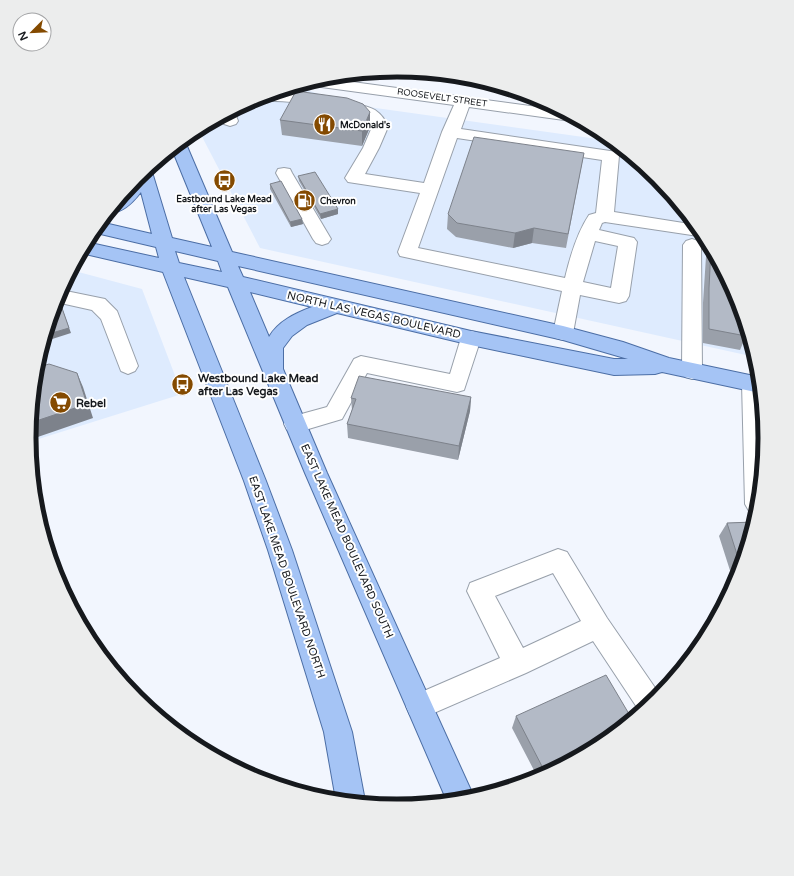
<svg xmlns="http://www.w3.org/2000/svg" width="794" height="876" font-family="'Varela Round',sans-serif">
  <rect width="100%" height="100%" fill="#f2f6fe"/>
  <!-- built -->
  <path fill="#deebfe" d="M296,86L347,104L612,141L657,178L703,234L737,297L755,357L260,248L198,129L256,98Z
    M71,270L142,289L182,394L29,442L36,366L57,297Z"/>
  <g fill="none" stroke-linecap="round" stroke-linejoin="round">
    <defs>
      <path id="minor" d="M323,78L560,110L577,119L571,121L469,107L461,129L617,152L619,156L614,212L696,225L705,237L605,222L602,223L599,230L634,238L637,242L629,296L626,301L619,303L580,295L573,333L570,338L563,340L556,338L553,333L562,291L400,256L398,252L420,193L348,182L345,178L363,148L372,127C371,123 368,120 364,117C350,108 288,100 269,101C260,101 254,107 245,104C254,99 266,93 276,92C294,91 361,102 375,110C381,114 386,121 388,127L379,148L365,174L424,183L442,132L454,105L314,86L307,82ZM457,138L602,160L596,213L589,215C577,233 570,257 565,278L418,248ZM595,241L618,246L611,288L583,282Z
        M234,110L238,121L236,124L230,126L224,124L221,117Z
        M284,168L290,169L292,173L331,239L328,243L322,245L316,243L313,239L276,173L278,169Z
        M692,239L698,241L701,245L702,371L699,377L692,379L685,377L682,371L683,245L686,241Z
        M61,290L105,299L117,311L138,366L135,371L128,374L121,371L101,319L92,310L56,302Z
        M471,331L478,333L481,338L464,390L457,392L367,373L342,419L295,433L287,430L284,424L287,418L327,407L354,359L361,356L450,374L461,338L464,333Z
        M752,375L759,377L765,438L757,514L749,511L745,504L742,383L745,377Z
        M558,549L567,552L607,618L660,695L640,712L593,641L526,673L420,719L410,715L406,706L410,697L500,658L467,591L470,583ZM553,573L581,621L523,648L495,596Z"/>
      <path id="major" d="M183,140L186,144L232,252L563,326L623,342L669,358L759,377L760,393L662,372L655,374L614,375L471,345L337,313L307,325L292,336L283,348V369L327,473L474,797L447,801L305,473L228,287L184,277L266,481L292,550L352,732L365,801V803L336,800L324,732L268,550L244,481L163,272L81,253L86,242L159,258L156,247L92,232L100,222L152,234L141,192C134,201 122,215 109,212L137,178L149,168L152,172L172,238L212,247L172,149ZM175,251L218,261L222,272L179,263ZM238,266L563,340L628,359H614L471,331L243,277ZM250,292L312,307C296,313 278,321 269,337Z"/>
    </defs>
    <!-- minor casing -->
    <use href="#minor" stroke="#98a0ab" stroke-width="2"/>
    <!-- major casing -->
    <use href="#major" stroke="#4c6ea5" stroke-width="2"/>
    <!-- minor -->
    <use href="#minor" fill="#fff" fill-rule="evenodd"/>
    <!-- major -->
    <use href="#major" fill="#a5c4f5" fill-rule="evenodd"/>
  </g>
  <!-- wall -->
  <path fill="#9aa0aa" d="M441,74L466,77L447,81Z
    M484,82L505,88L493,91Z
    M370,112V127L362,146L282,135L280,120Z
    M584,153L566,248L532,243L513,248L456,237L447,229L448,214Z
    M298,176L338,214L321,219L299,181Z
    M270,184L302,219L303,224L291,227L270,189Z
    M707,241L737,297L746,336L740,350L703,343V303Z
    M471,397L470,411L458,460L348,438L347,424L352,410L351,398Z
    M754,522L737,579L735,583H734L719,536L727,523Z
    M516,716L601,744L538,778L512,728Z"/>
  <!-- shaded-wall -->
  <path fill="#7d828b" d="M448,75L466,77L447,81Z
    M494,85L505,88L493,91Z
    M370,112V127L362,146V131Z
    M338,209V214L321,219L320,214Z
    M302,219L303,224L291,227L290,222Z
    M534,228L532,243L513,248L515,233Z
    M62,308L71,333L46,341L45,337V335Z
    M77,373L83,387L93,418L29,440L30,423Z
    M471,397L470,411L458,460L459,446Z"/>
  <!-- building -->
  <path fill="#b3bac6" stroke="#7d828b" d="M296,91L347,98L363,104L370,112L362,131L280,120Z
    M474,137L584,153L568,234L534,228L515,233L457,223L448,214Z
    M315,172L338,209L320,214L298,176Z
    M281,181L302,219L290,222L270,184Z
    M711,248L737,297L746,328V336L709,329V288Z
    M62,308L69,328L45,335L53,310Z
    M49,364L77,373L87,404L30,423L36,368Z
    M359,376L471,397L459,446L347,424L356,399L351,398Z
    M754,522L741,567L727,523Z
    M606,675L632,719L601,744L546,774L516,716Z"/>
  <!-- icons -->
  <defs>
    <symbol id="restaurant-disc" viewBox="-11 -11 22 22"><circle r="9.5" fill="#844a00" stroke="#fff"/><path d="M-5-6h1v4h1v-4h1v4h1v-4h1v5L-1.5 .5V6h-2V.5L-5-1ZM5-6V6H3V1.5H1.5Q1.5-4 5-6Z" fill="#fff"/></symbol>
    <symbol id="bus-disc" viewBox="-11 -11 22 22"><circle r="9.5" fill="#844a00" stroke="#fff"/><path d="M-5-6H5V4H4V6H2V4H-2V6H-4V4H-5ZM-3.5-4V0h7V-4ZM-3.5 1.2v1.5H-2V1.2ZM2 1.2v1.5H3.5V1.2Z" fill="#fff"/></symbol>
    <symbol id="fuel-disc" viewBox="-11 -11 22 22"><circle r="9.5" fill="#844a00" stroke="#fff"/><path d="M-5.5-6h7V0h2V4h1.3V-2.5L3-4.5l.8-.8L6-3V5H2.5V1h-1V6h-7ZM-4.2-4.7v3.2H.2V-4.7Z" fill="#fff"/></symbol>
    <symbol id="supermarket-disc" viewBox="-11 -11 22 22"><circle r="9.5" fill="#844a00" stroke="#fff"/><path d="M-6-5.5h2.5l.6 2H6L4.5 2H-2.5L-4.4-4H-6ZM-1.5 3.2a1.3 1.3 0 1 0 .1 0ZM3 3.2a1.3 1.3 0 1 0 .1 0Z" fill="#fff"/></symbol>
  </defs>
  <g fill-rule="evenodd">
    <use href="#restaurant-disc" x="312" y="112" width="25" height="25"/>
    <use href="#bus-disc" x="212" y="168" width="25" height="25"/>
    <use href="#fuel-disc" x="292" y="188" width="25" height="25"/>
    <use href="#bus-disc" x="170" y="372" width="25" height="25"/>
    <use href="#supermarket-disc" x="48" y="390" width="25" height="25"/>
  </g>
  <g text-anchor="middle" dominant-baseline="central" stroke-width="4" stroke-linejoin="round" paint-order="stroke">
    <!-- far-street labels -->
    <g font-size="9" fill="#16191d" stroke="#fff">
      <text transform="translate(442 98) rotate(8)">ROOSEVELT STREET</text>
    </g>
    <!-- far-poi labels -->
    <g font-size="9" font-weight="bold" fill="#16191d" stroke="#fff" text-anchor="start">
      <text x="340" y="125">McDonald's</text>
      <text x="224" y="199" text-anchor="middle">Eastbound Lake Mead<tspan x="224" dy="10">after Las Vegas</tspan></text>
      <text x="320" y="201">Chevron</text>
    </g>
    <!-- street labels -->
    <g font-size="11" fill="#16191d" stroke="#fff">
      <text transform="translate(374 315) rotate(13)">NORTH LAS VEGAS BOULEVARD</text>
      <text transform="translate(347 541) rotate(66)">EAST LAKE MEAD BOULEVARD SOUTH</text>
      <text transform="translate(287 577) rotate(71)">EAST LAKE MEAD BOULEVARD NORTH</text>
    </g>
    <!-- poi labels -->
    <g font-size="11" font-weight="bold" fill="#16191d" stroke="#fff" text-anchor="start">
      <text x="198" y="378">Westbound Lake Mead<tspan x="198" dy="13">after Las Vegas</tspan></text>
      <text x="76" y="403">Rebel</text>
    </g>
  </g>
  <!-- crop -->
  <path d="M0 0H794V876H0ZM36 438a361 361 0 1 1 722 0a361 361 0 1 1-722 0Z" fill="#eceded" fill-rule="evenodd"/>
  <path fill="none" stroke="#16191d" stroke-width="5" d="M36 438a361 361 0 1 1 722 0a361 361 0 1 1-722 0Z"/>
  <!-- north arrow -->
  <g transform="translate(32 32) rotate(246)"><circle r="19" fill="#ffffff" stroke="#a2a3a5"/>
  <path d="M0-3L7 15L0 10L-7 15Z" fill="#844a00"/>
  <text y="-6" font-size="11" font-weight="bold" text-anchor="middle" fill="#16191d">N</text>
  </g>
</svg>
